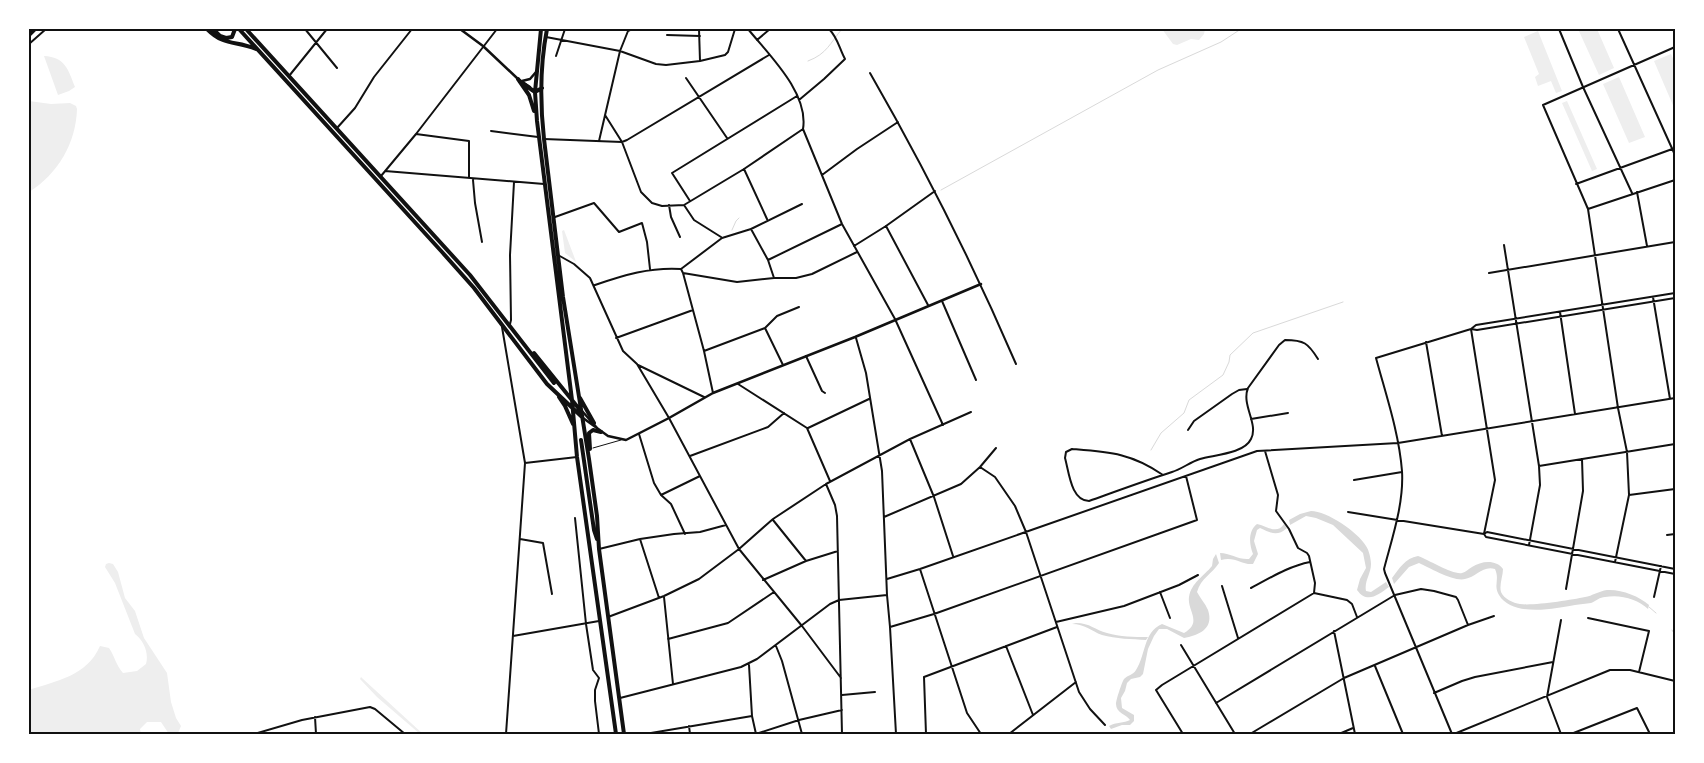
<svg xmlns="http://www.w3.org/2000/svg" width="1704" height="763" font-family="'Alegreya Sans',sans-serif">
  <rect width="100%" height="100%" fill="#fff"/>
  <!-- green -->
  <path fill="#eee" d="M1162,29H1205L1204,34L1199,40L1191,39L1177,45L1173,44Z
    M1578,29H1597L1614,68L1599,75Z
    M1538,31L1562,91L1556,93L1551,81L1538,86L1535,77L1539,74L1524,37Z
    M1671,54L1675,63V110L1654,61Z
    M44,56C65,57 68,69 75,87L69,91L58,95Z
    M1619,77L1645,137L1629,143L1603,84Z
    M29,101L51,104L70,103L76,106L77,109C76,143 58,174 29,192Z
    M1567,101L1597,169L1592,171L1562,103Z
    M339,133L466,275L500,318L476,287Z
    M564,230L575,259L576,262L565,253L562,231Z
    M109,563L113,564L118,572L125,598L135,611L144,638L167,673L171,702L176,718L181,726L178,733L169,734L161,722H147L140,729L141,734H29V690C56,681 87,676 100,646L109,648C115,657 116,665 123,673L137,671L146,664C149,653 144,641 135,634L115,583L105,567L106,564Z
    M361,677L362,678L423,734H420L377,697L360,679Z"/>
  <!-- water -->
  <path fill="#d9d9d9" d="M1311,511C1327,511 1358,532 1366,546C1369,550 1371,559 1371,564C1371,574 1364,581 1366,591L1371,592L1386,582L1389,587C1378,595 1367,604 1357,590L1360,579L1366,568L1363,553L1333,525L1316,518L1306,516L1290,525L1289,520L1300,514Z
    M1257,524C1267,526 1277,535 1284,524L1287,528C1277,537 1271,533 1260,528L1257,530L1254,541L1258,554L1253,564C1241,565 1235,556 1221,560L1220,553C1230,553 1239,560 1249,559L1253,554C1249,544 1248,531 1257,524Z
    M1216,554L1219,563C1212,574 1201,578 1197,592C1200,598 1205,603 1208,610C1214,628 1200,635 1184,638L1167,629H1159L1154,636L1148,649L1143,674L1140,677L1131,679L1127,683L1125,691L1121,698L1122,708L1134,715V721L1130,725H1122L1111,729L1109,726C1116,722 1124,723 1130,720C1126,714 1116,713 1116,704C1116,700 1122,682 1124,679C1128,675 1133,675 1136,670C1146,655 1143,632 1162,624L1184,633C1203,622 1187,611 1189,597C1191,583 1204,576 1212,566L1213,559Z
    M1418,556C1429,560 1453,575 1462,573C1466,572 1468,569 1472,567C1481,561 1496,559 1503,569C1503,576 1499,585 1501,592C1504,599 1513,603 1520,604C1533,606 1571,600 1585,597C1592,596 1599,591 1607,590C1621,589 1639,596 1649,605L1648,609C1638,599 1620,594 1605,597C1600,597 1596,601 1591,603C1586,604 1580,604 1575,605C1554,609 1512,617 1499,595C1493,585 1500,580 1495,569C1483,565 1476,577 1465,579C1454,582 1430,568 1419,563L1409,567L1394,584L1392,578C1399,569 1405,558 1418,556Z
    M1076,623C1090,623 1095,630 1107,633C1120,637 1134,637 1148,637L1146,640C1132,639 1116,639 1102,635C1091,631 1085,624 1072,624Z"/>
  <g fill="none" stroke-linecap="round" stroke-linejoin="round">
    <!-- stream -->
    <path stroke="#d9d9d9" stroke-width="1" d="M808,61C827,54 830,43 842,29
      M941,190L1158,70L1221,42L1241,29
      M732,230L736,221L739,218
      M1151,450L1161,433L1184,413L1189,400L1223,375L1229,362L1230,355L1253,333L1343,302
      M1649,607L1656,613
      M1672,630L1675,635"/>
    <!-- service -->
    <path stroke="#111" stroke-width="1" d="M593,448L621,440"/>
    <!-- minor -->
    <path stroke="#111" stroke-width="2" d="M305,29L337,68
      M699,29L700,61
      M748,29C769,55 809,93 803,129L842,224L895,319L943,425
      M1559,29L1583,87L1632,193
      M1618,29L1675,155
      M667,35L700,36
      M546,37L620,51L656,64L666,65L700,61L725,55L728,52L735,29
      M757,40L770,29
      M29,44L46,29
      M556,56L565,29
      M870,73C924,167 973,264 1016,364
      M289,76L327,29
      M686,78L727,138
      M799,100L824,79L845,59C839,48 838,38 829,29
      M605,115L622,142L641,192L652,203L662,206L684,205L744,169L803,129
      M337,128L355,108L374,77L412,29
      M491,131L538,137
      M416,134L469,141V177
      M544,139L622,142L627,140L769,55
      M599,141L620,51L628,31L630,30
      M744,169L767,219
      M385,171L544,184
      M822,175L857,149L898,122
      M381,176L416,134L497,29
      M473,180L475,203L482,242
      M1576,184L1675,148
      M1637,192L1647,246
      M690,201L672,173L797,96
      M669,205L671,217L680,237
      M684,205L694,220L721,237
      M1588,209L1675,180
      M555,217L594,203L619,232L642,223L647,242L650,269
      M886,226L928,305
      M751,229L768,260L774,278
      M1504,245L1539,466L1540,485L1529,545
      M854,246L886,226L935,191
      M558,255L574,264L590,278L623,351L637,364L669,418L739,549L802,626L841,678
      M768,260L842,224
      M681,269L722,238L751,229L802,204
      M683,273L704,351L713,393
      M1489,273L1675,242
      M595,285C624,275 650,267 681,269L683,273L737,282L774,278H796L812,274L857,252
      M1653,297L1670,399
      M942,301L976,380
      M1560,312L1575,414
      M510,324L511,320L510,255L514,182
      M502,327L525,463L506,734
      M765,328L783,365
      M1471,329L1495,480L1484,534
      M1471,329L1477,330L1675,298
      M616,338L693,310
      M856,338L866,373L882,471L887,595L890,627L896,734
      M1426,342L1442,436
      M704,351L765,328L777,316L799,307
      M806,356L822,391L825,393
      M638,365L704,397
      M738,384L807,428L830,481
      M1251,419L1288,413
      M808,428L869,399
      M1188,430L1194,421L1232,394L1239,390L1247,389
      M639,434L654,483L661,495L671,504L685,534
      M910,439L934,497L953,556
      M1265,451L1278,495L1276,511L1289,529L1298,548L1307,553L1309,556L1315,583L1314,593
      M690,456L768,427L784,413
      M525,463L577,457
      M1539,466L1675,444
      M980,467L995,477L1015,506L1026,532L1079,692L1090,709L1105,725
      M1163,475C1131,453 1109,452 1072,449L1066,452L1065,458C1069,472 1071,501 1089,501C1117,491 1144,481 1172,472C1182,469 1190,462 1200,459C1213,455 1244,454 1251,439C1259,424 1241,405 1248,388L1279,345L1285,340C1304,340 1308,343 1318,359
      M1354,480L1402,472
      M826,484L835,505L837,516L842,734
      M661,495L700,476
      M1629,495L1675,489
      M1348,512L1484,534L1486,537L1675,574
      M884,517L961,484L980,467L996,448
      M575,518L586,624L593,670L599,678L595,690V701L599,734
      M773,520L806,561
      M1484,534L1487,532L1675,569
      M1667,535L1675,534
      M520,539L543,543L552,594
      M640,539L659,598
      M599,549L640,539L674,534L700,532L726,525
      M1615,562L1629,495L1627,452L1618,408L1588,209L1543,105L1675,47
      M920,569L967,713L981,734
      M887,579L920,569L1257,451L1398,443L1675,398
      M763,580L806,561L838,551
      M1222,586L1238,638
      M1251,588C1270,578 1289,566 1310,562
      M1566,589L1583,491L1582,459
      M1160,592L1170,618
      M664,597L673,684
      M1654,597L1661,566
      M608,617L664,596L699,579L739,549L773,519L826,484L910,439L971,412
      M1588,618L1649,631L1639,672
      M1561,620L1547,697L1561,734
      M1056,622L1124,606L1179,585L1198,575
      M890,627L934,614L1197,520L1186,476
      M1334,631L1355,734
      M513,636L599,621
      M668,639L728,623L774,592
      M1181,645L1235,734
      M776,646L782,661L802,734
      M1006,646L1033,715
      M749,665L752,716L756,734
      M1375,666L1403,734
      M1434,693L1462,681L1475,677L1553,662
      M842,695L875,692
      M620,698L741,667L757,659L830,604L839,600L887,595
      M1216,703L1395,595L1421,589L1434,591L1456,597L1458,600L1468,625
      M315,717L316,734
      M689,726L690,734
      M254,734L302,720L370,707L375,709L405,734
      M645,734L752,716
      M756,734L799,720L842,710
      M926,734L924,677L1057,627
      M1009,734L1076,682
      M1183,734L1156,690L1162,685L1314,593L1347,600L1352,604L1357,617
      M1250,734L1344,678L1468,625L1494,616
      M1339,734L1353,728
      M1452,734L1385,573L1384,569C1392,538 1404,504 1402,471C1399,433 1386,395 1376,358L1471,329L1476,325L1675,293
      M1454,734L1610,670H1630L1675,681
      M1571,734L1637,708L1650,734"/>
    <!-- tertiary -->
    <path stroke="#111" stroke-width="2.5" d="M460,29L483,46L518,79L530,87
      M522,81L530,79L536,72
      M582,411L598,429
      M583,418L608,436L626,440L669,418L713,393L855,337L981,284"/>
    <!-- trunk -->
    <path stroke="#111" stroke-width="4" d="M207,29C225,47 236,40 256,49
      M213,29L220,36L226,38L232,37L235,29
      M239,29L442,252L474,288L547,384L582,417
      M246,29L470,275L554,383
      M541,29L535,92L537,121L572,400L577,457L616,734
      M547,29C540,65 540,103 544,139L563,297L589,459L597,516L599,549L624,734
      M518,79L529,95L534,111
      M522,83L535,92L542,88
      M534,353L580,410
      M559,397L565,406L573,424
      M580,398L594,423
      M581,440L594,530L597,539
      M590,449L589,433L593,430L601,432"/>
    <!-- motorway -->
    <path stroke="#111" stroke-width="4" d="M29,35L35,29"/>
  </g>
  <!-- border -->
  <rect width="1704" height="763" fill="none" stroke="#ffffff" stroke-width="60"/>
  <rect x="30" y="30" width="1644" height="703" fill="none" stroke="#111" stroke-width="2"/>
</svg>
